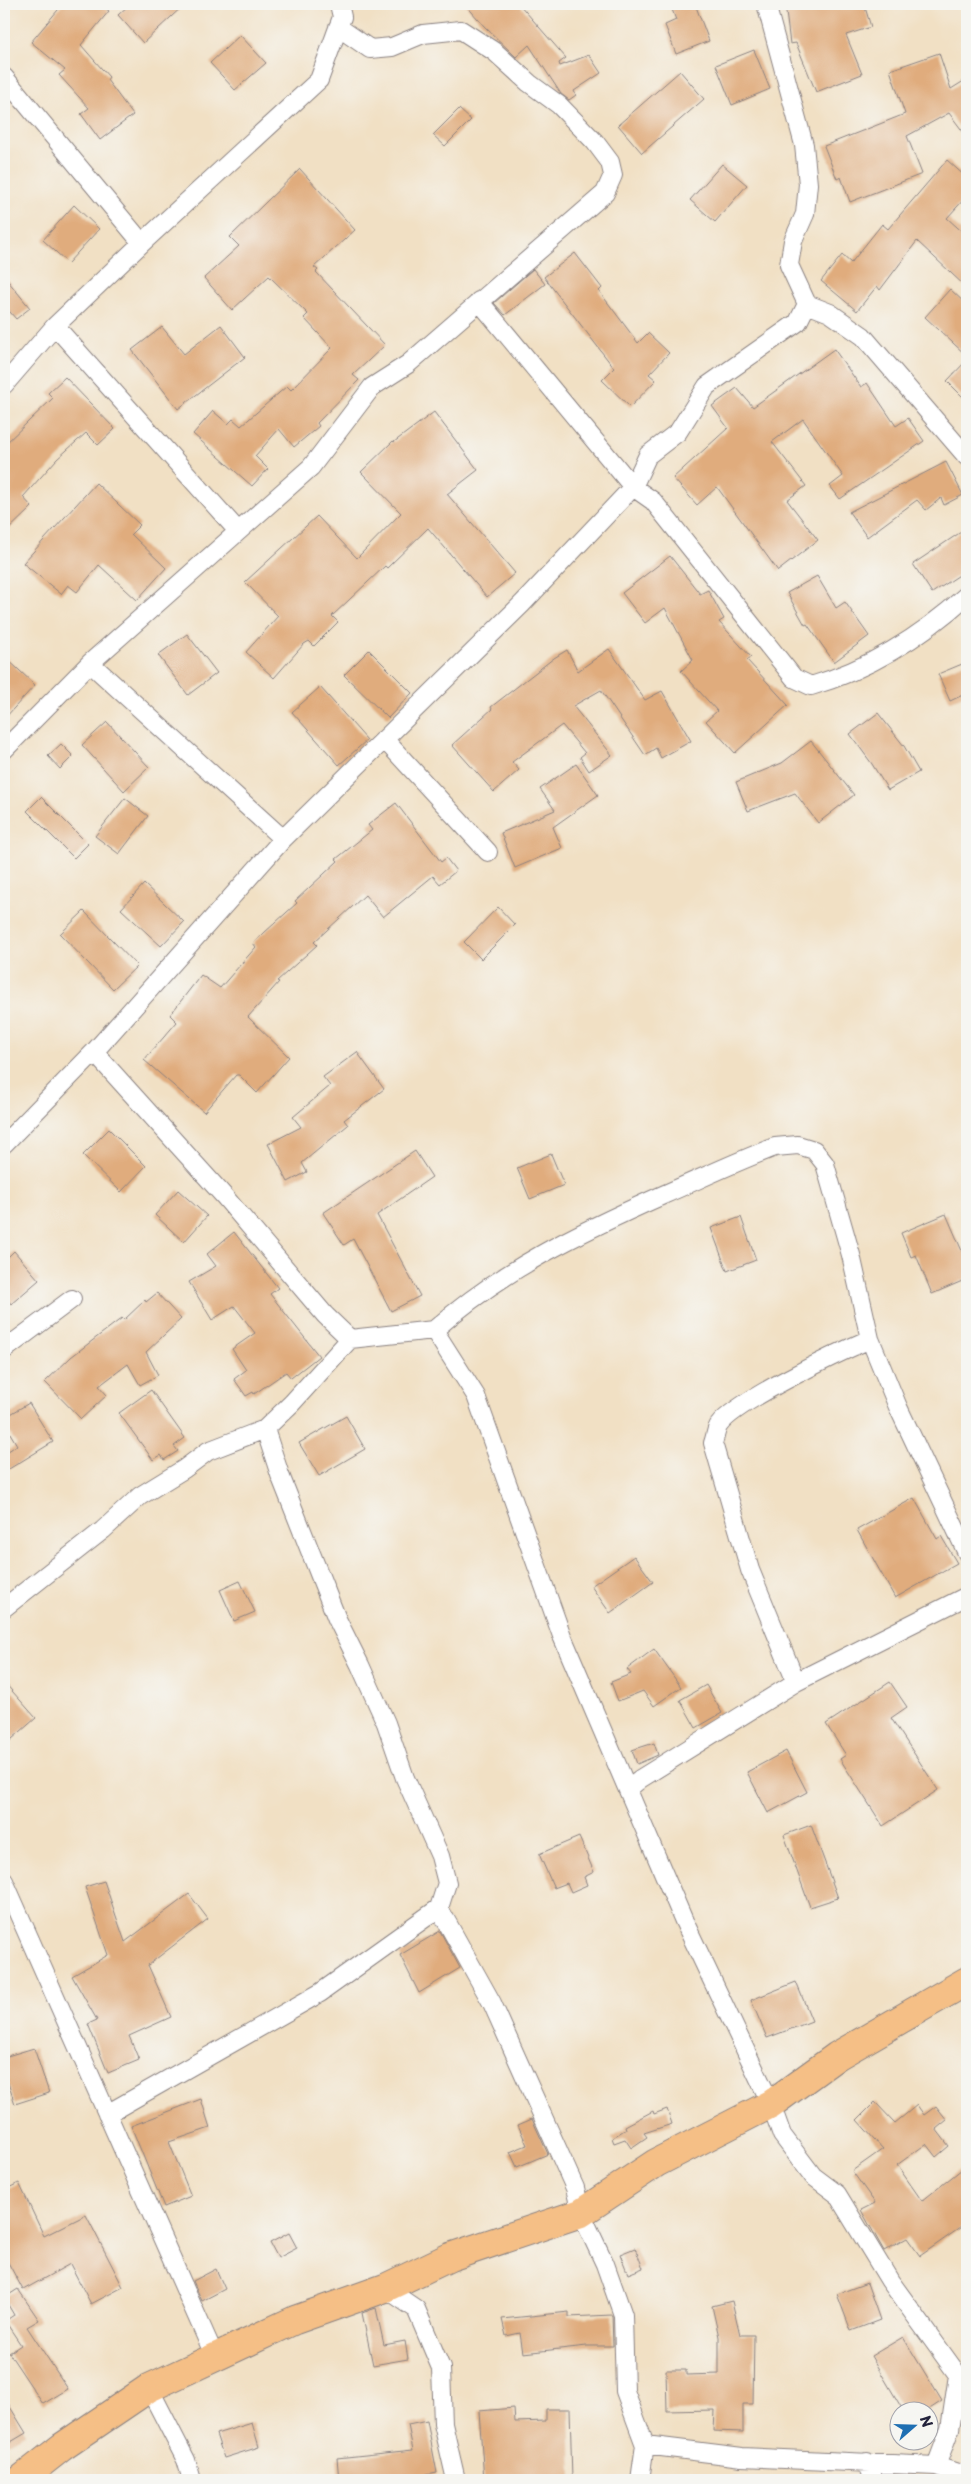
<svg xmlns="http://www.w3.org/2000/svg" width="971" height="2484" font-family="'Playpen Sans',sans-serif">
  <rect width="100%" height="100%" fill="#f6f6f2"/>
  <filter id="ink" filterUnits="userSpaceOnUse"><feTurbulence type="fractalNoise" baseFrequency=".02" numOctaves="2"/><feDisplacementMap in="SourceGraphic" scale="10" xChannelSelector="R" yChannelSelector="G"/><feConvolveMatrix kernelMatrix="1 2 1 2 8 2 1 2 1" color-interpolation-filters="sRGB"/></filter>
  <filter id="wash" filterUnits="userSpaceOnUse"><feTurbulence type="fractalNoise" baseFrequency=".0096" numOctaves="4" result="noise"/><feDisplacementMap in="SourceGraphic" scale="20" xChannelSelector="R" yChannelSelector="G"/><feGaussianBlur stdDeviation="1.12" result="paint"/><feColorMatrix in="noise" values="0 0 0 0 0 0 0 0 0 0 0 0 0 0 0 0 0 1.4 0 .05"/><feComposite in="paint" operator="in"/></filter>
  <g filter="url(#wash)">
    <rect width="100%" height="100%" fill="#f1e0c4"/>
    <g id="blocks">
      <!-- building -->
      <path fill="#e0ac7d" d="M63,4H100L109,11L81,45L109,77L107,80L133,115L100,140L81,114L89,108L59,75L65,70L31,42Z
        M130,4H185L143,43L118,15Z
        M465,4H519L566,58L559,63L560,66L589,55L601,73L574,91L576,95L569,100L561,94L529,45L516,57L484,26Z
        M670,4H695L709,41L676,54L665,25L676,20Z
        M785,4H864L871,27L846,35L862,74L816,92L796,43L790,44Z
        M240,35L266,63L235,90L210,63Z
        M754,50L770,89L732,105L716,65Z
        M939,53L951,89L967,79V137L949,113L907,136L922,174L850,202L841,177L837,179L824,146L905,114L890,70Z
        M680,71L704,99L642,153L618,125Z
        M459,109L471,120L445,146L433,135Z
        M947,160L967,178V196L947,218L967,236V288L917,241L880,290L877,286L857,311L821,281L842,255L851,263L882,224L888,229Z
        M722,164L747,185L715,222L690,200Z
        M300,169L355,230L314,267L318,270L316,272L385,345L353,375L359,380L317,423L319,426L294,447L279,429L255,456L268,469L252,486L193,434L213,411L228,424L233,419L241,426L287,386L291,390L332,348L304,318L308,314L269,276L232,310L204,278L239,246L230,237Z
        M74,205L99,229L68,263L43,240Z
        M575,253L602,288L599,291L638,343L648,333L669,353L649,374L656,380L630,407L602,380L614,368L544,277Z
        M533,269L545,284L505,315L494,303Z
        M4,276L30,308L16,319L4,305Z
        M950,289L967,305V356L925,317Z
        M221,325L245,357L178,409L132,350L162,327L184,354Z
        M834,349L861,387L867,383L896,426L908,418L924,441L840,499L830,486L843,476L803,419L772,442L806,486L787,500L818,540L778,571L717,487L697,505L673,478L728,428L712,406L737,388L753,407Z
        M967,360V401L947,381Z
        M65,377L115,429L98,445L86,433L57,459L23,497L32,507L4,534V445L53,398L48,393Z
        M434,412L478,470L447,494L515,573L487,597L428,528L387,568L385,566L332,616L338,622L314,646L309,641L304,644L274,678L246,652L278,616L245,582L317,516L357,558L401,513L361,472L393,441L394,442Z
        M946,462L963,495L944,505L941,498L926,510L917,500L867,537L849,512Z
        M96,483L140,525L131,534L166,568L137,600L99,565L77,592L68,585L61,594L23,563Z
        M967,528V570L932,593L913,564Z
        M670,556L700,594L708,590L724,619L719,622L751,657L747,660L788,705L735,753L706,721L717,711L681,671L693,660L665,608L645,623L622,593Z
        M817,576L836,608L845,602L869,636L834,662L807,624L805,625L787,593Z
        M187,634L217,673L188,695L158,655Z
        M609,649L645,700L662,691L691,741L661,758L656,748L645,755L601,690L573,706L612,755L589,771L580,757L585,753L562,725L512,762L519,770L494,792L452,745L492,709L491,707L554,658L567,650L578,671Z
        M369,650L412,693L388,718L344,675Z
        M4,656L35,685L4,719Z
        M967,662V693L950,701L938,674Z
        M320,687L367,740L339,765L292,712Z
        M878,713L904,746L919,772L888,790L872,764L850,734Z
        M107,722L149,767L124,791L82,745Z
        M811,741L854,795L818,823L795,793L748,811L736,782L782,763Z
        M61,744L73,756L60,769L48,756Z
        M576,764L598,795L553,827L562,848L515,868L501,833L555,810L540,789Z
        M41,797L88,844L74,858L27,811Z
        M125,798L148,816L119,854L95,836Z
        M396,803L441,862L446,858L456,871L440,884L433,876L383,917L365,895L314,942L317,945L277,981L279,982L248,1017L289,1057L257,1093L239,1075H236L204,1112L144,1060L177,1022L170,1015L201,975L220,988L256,947L253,943L297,903L295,901L338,861L336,859L372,830L368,825Z
        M144,884L184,922L161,946L121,909Z
        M498,907L515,925L481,959L464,942Z
        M84,911L137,966L113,989L60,934Z
        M357,1052L384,1089L344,1120L348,1125L302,1163L307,1172L288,1182L268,1144L301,1127L293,1117L330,1086L323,1077Z
        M109,1129L146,1166L121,1192L83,1155Z
        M415,1151L432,1177L377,1215L420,1296L391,1311L353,1239L344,1245L323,1213Z
        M551,1154L564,1185L530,1199L517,1168Z
        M178,1190L207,1216L184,1242L155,1215Z
        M946,1214L962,1251L967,1249V1279L932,1294L916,1255L911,1257L901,1233Z
        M741,1217L756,1260L727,1271L711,1228Z
        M234,1232L278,1288L270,1294L319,1356L291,1378L286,1372L254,1394L253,1392L246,1396L234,1379L246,1370L232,1349L255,1333L234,1306L212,1320L189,1282L216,1266L207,1254Z
        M14,1251L39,1280L11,1304L4,1295V1261Z
        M157,1293L181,1319L146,1352L158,1375L140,1385L128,1364L99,1386L107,1395L81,1419L45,1382L71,1357L122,1318L124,1320L145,1300L146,1302Z
        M151,1390L185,1438L174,1446L178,1451L164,1460L161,1455L153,1460L119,1413Z
        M29,1403L53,1442L4,1472V1454L17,1445L4,1423V1418Z
        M346,1416L365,1449L319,1476L299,1443Z
        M914,1498L937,1539L941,1536L957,1563L895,1598L857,1530Z
        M634,1556L653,1582L610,1613L591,1586Z
        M240,1581L255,1612L234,1621L220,1590Z
        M654,1649L681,1687L654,1706L643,1691L618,1701L611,1682L631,1674L627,1669Z
        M4,1682L36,1718L4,1746Z
        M890,1682L907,1707L891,1718L938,1790L883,1826L840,1759L846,1755L826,1724Z
        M706,1685L722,1713L696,1728L680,1700Z
        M654,1743L658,1755L637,1764L632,1750Z
        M786,1751L807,1792L768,1813L747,1772Z
        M811,1825L838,1898L810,1907L784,1835Z
        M579,1837L594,1872L584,1877L587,1885L571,1892L567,1883L554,1888L539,1854Z
        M104,1881L125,1942L189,1894L208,1919L148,1965L171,2017L129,2036L139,2060L108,2073L88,2024L97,2020L72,1976L108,1955L85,1887Z
        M440,1931L460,1968L419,1993L400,1955Z
        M796,1982L812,2021L767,2038L751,2000Z
        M34,2048L49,2093L15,2104L4,2071V2057Z
        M201,2099L210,2128L169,2142L191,2196L164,2207L131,2126Z
        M875,2102L895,2123L917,2105L924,2115L936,2106L947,2120L936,2129L949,2146L936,2157L926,2144L897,2165L922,2201L967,2165V2223L920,2256L907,2238L884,2251L861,2210L875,2203L852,2171L883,2149L857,2120Z
        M667,2109L672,2124L644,2133L647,2137L631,2148L625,2139L614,2143L612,2138L626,2129L625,2126L653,2111L654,2114Z
        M532,2119L548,2154L517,2167L510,2152L527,2145L518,2125Z
        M19,2183L44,2236L86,2215L123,2287L91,2304L70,2264L23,2290L4,2255V2190Z
        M289,2233L297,2248L278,2258L270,2243Z
        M635,2248L643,2268L628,2274L620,2254Z
        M216,2269L225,2289L202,2301L193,2281Z
        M867,2283L880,2320L851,2331L837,2294Z
        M18,2289L39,2320L27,2327L68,2389L43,2404L9,2353L21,2345L5,2321L14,2315L4,2298Z
        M732,2301L740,2335H754L753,2404H743V2432L713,2431L714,2410L667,2411L666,2370H686V2375L719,2374V2337L712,2306Z
        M376,2308L384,2345L405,2341L408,2359L373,2365L362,2313Z
        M569,2312V2317L612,2315L613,2346H587L523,2353L520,2333L506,2336L502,2319Z
        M903,2337L942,2401L925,2412H904L871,2356Z
        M4,2397L26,2433L4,2446Z
        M514,2408L515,2422L546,2421V2409H570L572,2480H484L479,2411Z
        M427,2421L437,2473L411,2478L412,2480H339L337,2458L413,2450L408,2425Z
        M252,2423L259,2447L224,2458L216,2434Z"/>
    </g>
  </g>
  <g filter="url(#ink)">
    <use href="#blocks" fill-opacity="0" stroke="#8a8180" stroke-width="1"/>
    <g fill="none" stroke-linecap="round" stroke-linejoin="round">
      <defs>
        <path id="minor" d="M4,77L142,243
          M479,301L633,487L653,501L794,678L811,686C869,669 923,635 967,595
          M807,304L830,313L863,336L967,457
          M55,326L237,530
          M4,385L55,326L142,243L319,80L342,17L339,4
          M90,663L283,839
          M384,739L488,852
          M4,750L90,663L311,467L372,387L408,364L605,193L613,175L610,162L595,142L559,105L529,83L495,52L461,30L423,34L392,47L370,49L338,27
          M94,1052L224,1196L325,1315L350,1339L292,1403L265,1429L280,1475L337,1619L360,1665L386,1723L405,1778L440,1856L447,1883L439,1908L320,1993L107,2114
          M4,1144L94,1052L283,839L522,604L633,487L648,455L678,432L707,386L798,322L807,304L789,265L793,241L805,214L808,184L804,145L766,4
          M350,1339L434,1330
          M4,1350L72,1299
          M4,1608L103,1530L140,1496L184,1469L208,1451L265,1429
          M796,1682L750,1570L713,1443C715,1438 716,1429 719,1425C736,1401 840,1352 870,1339
          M628,1789L640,1779L796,1682L967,1596
          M4,1881L215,2357
          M439,1908L492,2003L575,2188L581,2213L605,2264L623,2315L625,2391L645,2445L742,2457L936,2466L967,2476
          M385,2288L416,2309L441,2368L443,2424L456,2480
          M149,2388L186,2460L192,2480
          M867,2462L874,2480
          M936,2466L950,2429L958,2375L890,2281L837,2194L813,2176L782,2135L771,2104L684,1921L562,1636L476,1396L434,1330C503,1269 580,1232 663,1195C700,1179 737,1161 775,1147L798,1145L814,1150L825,1164L851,1255L870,1339L898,1407L967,1553
          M640,2480L645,2445"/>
        <path id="primary" d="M20,2480L62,2447L149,2388L295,2320L385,2288L450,2257L581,2213L656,2163L771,2104L837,2056L967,1981"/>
      </defs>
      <!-- minor casing -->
      <use href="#minor" stroke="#8a8180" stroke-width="20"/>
      <!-- primary casing -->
      <use href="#primary" stroke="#8a8180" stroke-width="30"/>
      <!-- minor -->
      <use href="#minor" stroke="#fff" stroke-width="18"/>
      <!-- primary -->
      <use href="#primary" stroke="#f5bf86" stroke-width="28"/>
    </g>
  </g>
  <!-- margin -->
  <rect width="971" height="2484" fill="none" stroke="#f6f6f2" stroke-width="20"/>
  <!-- north arrow -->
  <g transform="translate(914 2426) rotate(70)"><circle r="24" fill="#f6f6f2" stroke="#a1a1a9"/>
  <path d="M0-4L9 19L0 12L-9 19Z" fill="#1f6fb2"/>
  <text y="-8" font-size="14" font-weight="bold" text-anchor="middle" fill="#22223b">N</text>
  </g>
</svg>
